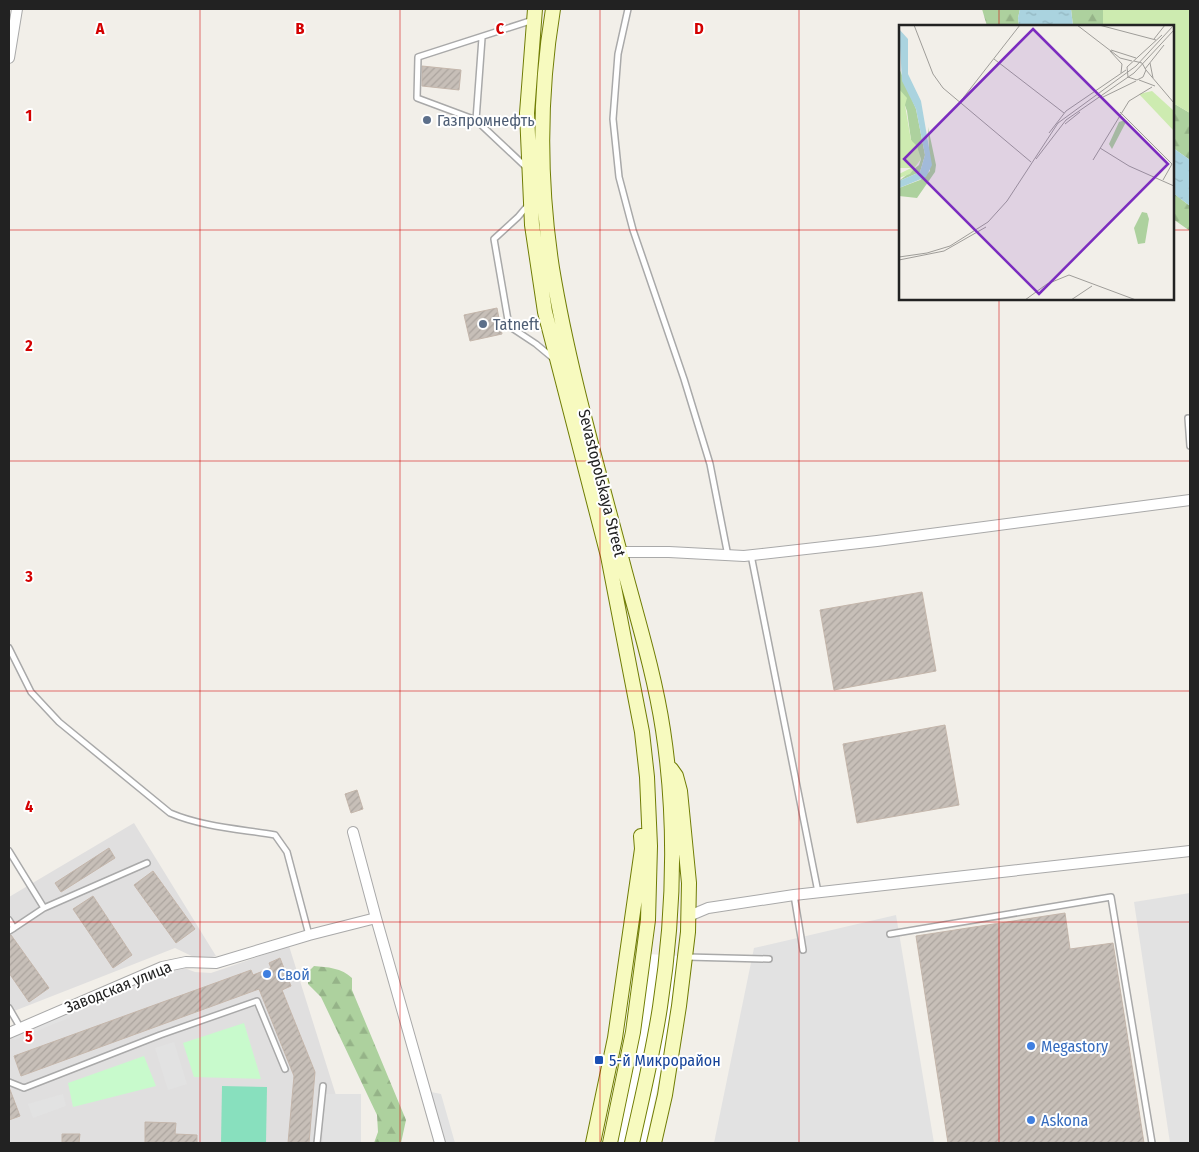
<svg xmlns="http://www.w3.org/2000/svg" width="1199" height="1152" font-family="'Fira Sans Condensed',sans-serif">
  <defs>
    <pattern id="forest-firs" width="22" height="20" patternUnits="userSpaceOnUse" patternTransform="scale(1.25)"><rect width="22" height="20" fill="#add19e"/><path d="M5 1l3.5 6h-7zM16 11l3.5 6h-7z" fill="#95b388"/></pattern>
    <pattern id="water-ripples" width="26" height="14" patternUnits="userSpaceOnUse" patternTransform="scale(1.25)"><rect width="26" height="14" fill="#aad3df"/><path d="M2 4q2-2 4 0t4 0M15 11q2-2 4 0t4 0" fill="none" stroke="#92b5bf"/></pattern>
    <pattern id="building-hatch" width="6" height="6" patternUnits="userSpaceOnUse" patternTransform="scale(1.25)"><rect width="6" height="6" fill="#c7bfb8"/><path d="M-1 1l2-2M0 6l6-6M5 7l2-2" fill="none" stroke="#aba49e"/></pattern>
  </defs>
  <rect width="100%" height="100%" fill="#f2efe9"/>
  <!-- residential -->
  <path fill="#e0dfdf" d="M134,823L216,956L200,960L175,948L9,1013V897Z
    M289,946L351,1143H9V1031L176,965L195,972L211,973Z"/>
  <!-- forest -->
  <path fill="url(#forest-firs)" d="M982,9H1020L1018,18L1019,26H987Z
    M1071,9H1103V26H1073Z
    M1173,103L1190,113V160L1173,148Z
    M1173,193L1190,206V231L1173,219Z
    M314,966C327,967 342,968 352,978V990L406,1120L401,1143H374L378,1132L377,1115L321,997L308,984V972Z"/>
  <!-- park -->
  <path fill="#c8facc" d="M244,1023L261,1079L194,1077L183,1043Z
    M144,1056L156,1086L73,1107L68,1083Z"/>
  <!-- garden -->
  <path fill="#cdebb0" d="M1103,9H1190V113L1173,103V26H1103Z"/>
  <!-- pitch -->
  <path fill="#88e0be" d="M222,1086L267,1087L266,1143H221Z"/>
  <!-- parking -->
  <path fill="#e2e2e2" d="M1190,893V1143H1170L1134,902Z
    M896,915L934,1143H714L754,948Z
    M72,1008L71,1017L15,1040L9,1035Z
    M174,1042L187,1084L168,1090L155,1048Z
    M431,1092L441,1094L455,1143H446Z
    M63,1094L66,1106L33,1118L28,1104Z
    M323,1094H361V1143H323Z"/>
  <!-- water -->
  <path fill="url(#water-ripples)" d="M1020,9H1071L1073,26H1019L1018,18Z
    M1173,148L1190,160V206L1173,193Z"/>
  <!-- pier -->
  <path fill="#fff" d="M631,953L680,956L667,1040L646,1143H597Z"/>
  <!-- building -->
  <path fill="url(#building-hatch)" stroke="#c4b6ab" d="M422,66L461,70L459,90L422,86Z
    M497,308L502,334L470,341L464,315Z
    M922,592L936,671L834,690L820,610Z
    M945,725L959,805L857,823L843,744Z
    M357,790L363,809L351,813L345,794Z
    M109,848L115,858L61,892L55,883Z
    M153,871L195,929L176,943L134,885Z
    M93,896L132,955L113,968L73,909Z
    M1065,913L1070,949L1113,943L1144,1143H948L916,936Z
    M9,935H11L49,988L29,1002L9,973Z
    M280,958L291,986L282,990L315,1072L309,1143H288L294,1076L259,989L21,1076L14,1056L251,970L253,975L271,968L269,963Z
    M9,1087L20,1116L9,1120Z
    M145,1122L176,1123L175,1134L197,1135V1143H145Z
    M62,1134H80L79,1143H62Z"/>
  <g fill="none" stroke-linecap="round" stroke-linejoin="round">
    <defs>
      <path id="lane" d="M628,9L618,54L613,119L619,177L633,230L684,379L710,464L728,556
        M476,120L482,38
        M527,168L476,120L417,98L418,57L533,20
        M529,204L518,217L494,239L509,326L536,344L554,359
        M1188,418L1190,446
        M751,555L818,892
        M9,648L31,692L59,722L170,813C203,827 240,829 275,835L287,852L309,935
        M9,851L44,908L14,928
        M794,895L803,950
        M44,908L147,863
        M9,920L14,928L9,931
        M890,934L1111,897L1152,1143
        M687,957L769,959
        M9,1008L20,1027
        M9,1082L24,1088L160,1035L257,1001L285,1069
        M317,1143L323,1086"/>
      <path id="street" d="M9,58L17,9
        M620,552H669L744,556L877,541L1190,500
        M353,832L376,918L440,1143
        M689,916L708,908L794,895L1190,851
        M9,1033L162,967L186,962L216,963L309,935L376,918"/>
      <path id="secondary" d="M535,9L527,113L532,225L545,312L608,556L642,732L647,777L650,846L648,920L633,1032L610,1143
        M553,9C539,94 539,183 552,268C569,371 599,472 625,572C639,624 655,677 663,730C677,822 674,916 660,1007C653,1053 642,1098 632,1143
        M593,1143L615,1038L642,849L641,836
        M654,1143L665,1095L679,1006L688,932L689,883L680,791L676,776L671,769"/>
    </defs>
    <!-- lane casing -->
    <use href="#lane" stroke="#a9a9a9" stroke-width="8"/>
    <!-- street casing -->
    <use href="#street" stroke="#a9a9a9" stroke-width="12"/>
    <!-- secondary casing -->
    <use href="#secondary" stroke="#707d05" stroke-width="16"/>
    <!-- lane -->
    <use href="#lane" stroke="#fff" stroke-width="5"/>
    <!-- street -->
    <use href="#street" stroke="#fff" stroke-width="10"/>
    <!-- secondary -->
    <use href="#secondary" stroke="#f7fabf" stroke-width="14"/>
  </g>
  <!-- grid -->
  <path fill="none" stroke="#d40000" stroke-width="1" stroke-opacity="0.55" d="M200,9V1143M400,9V1143M600,9V1143M799,9V1143M999,9V26M9,230H900M1173,230H1190M999,299V1143M9,461H1190M9,691H1190M9,922H1190"/>
  <!-- markers -->
  <g fill="#5c6f8a" stroke="#fff" stroke-width="2">
    <circle cx="427" cy="120" r="5"/>
    <circle cx="483" cy="324" r="5"/>
  </g>
  <g fill="#3f7fe0" stroke="#fff" stroke-width="2">
    <circle cx="267" cy="974" r="5"/>
    <circle cx="1031" cy="1046" r="5"/>
    <circle cx="1031" cy="1120" r="5"/>
  </g>
  <rect fill="#1a4fb4" stroke="#fff" stroke-width="2" x="594" y="1055" width="10" height="10" rx="2.5"/>
  <g text-anchor="middle" dominant-baseline="central" stroke-width="4" stroke-linejoin="round" paint-order="stroke">
    <!-- service labels -->
    <g font-size="16" fill="#4e5e75" stroke="#fff" text-anchor="start">
      <text x="437" y="120">Газпромнефть</text>
      <text x="493" y="324">Tatneft</text>
    </g>
    <!-- street labels -->
    <g font-size="16" fill="#222" stroke="#fff">
      <text transform="translate(602 483) rotate(76)">Sevastopolskaya Street</text>
      <text transform="translate(118 987) rotate(-22)">Заводская улица</text>
    </g>
    <!-- shop labels -->
    <g font-size="16" fill="#366cbe" stroke="#fff" text-anchor="start">
      <text x="277" y="974">Свой</text>
      <text x="1041" y="1046">Megastory</text>
      <text x="1041" y="1120">Askona</text>
    </g>
    <!-- transit labels -->
    <g font-size="16" fill="#164399" stroke="#fff" text-anchor="start">
      <text x="609" y="1060">5-й Микрорайон</text>
    </g>
  </g>
  <!-- overview -->
  <g transform="translate(899 25)">
    <rect width="275" height="275" fill="#f2efe9"/>
    <path d="M253,66L275,86V106L240,69Z" fill="#cdebb0"/>
    <path d="M0,43L17,84L26,130L21,147L0,156L20,140L22,134L12,115L8,86L0,64ZM226,95L227,97L213,124L210,119L220,97ZM29,102L37,140L36,147L18,173L0,171V163L21,155L31,146ZM243,187L248,188L250,194L246,218L239,219L235,203Z" fill="#add19e"/>
    <path d="M0,64L8,73L6,80L12,115L18,121L22,134L11,149L0,153V149L12,143H0Z" fill="#cdebb0"/>
    <path d="M0,4L9,14V49L22,76L33,140L27,152L0,163V156L21,147L26,130L17,84L3,56Z" fill="#aad3df"/>
    <path fill="none" stroke="#9f9d99" stroke-width="1" d="M15,0L34,49L44,63L132,137M178,0L221,33L233,36M200,0L257,15M255,14L266,0M212,25L237,33M211,26L223,39L222,48M95,34L165,88M235,36L243,38L247,45L244,52L238,55L229,52L228,42L263,10M251,38L254,53M246,44L265,20M247,45L275,78M240,55L256,61M202,73L237,56M61,77L121,0M221,87L273,139L264,155M166,99L181,87M150,108L167,86L227,45M201,123L230,141L275,161M137,134L167,95L235,48L275,5M194,135L230,76L253,62M0,232L28,228L51,221L89,197L108,176L159,98L237,41L275,0M0,235L45,226L87,202M126,275L148,259L170,250L237,275M172,275L193,261"/>
    <path fill="#7b2cbf" fill-opacity="0.15" stroke="#7b2cbf" stroke-width="2.5" d="M134,4L269,139L140,269L5,134Z"/>
    <rect width="275" height="275" fill="none" stroke="#222" stroke-width="2.5"/>
  </g>
  <g font-size="16" text-anchor="middle" font-weight="bold" fill="#d40000" stroke="#fff" stroke-width="4" stroke-linejoin="round" paint-order="stroke">
    <text x="100" y="34">A</text>
    <text x="300" y="34">B</text>
    <text x="500" y="34">C</text>
    <text x="699" y="34">D</text>
    <text x="29" y="121">1</text>
    <text x="29" y="351">2</text>
    <text x="29" y="582">3</text>
    <text x="29" y="812">4</text>
    <text x="29" y="1042">5</text>
  </g>
  <!-- border -->
  <rect width="1199" height="1152" fill="none" stroke="#222222" stroke-width="20"/>
</svg>
